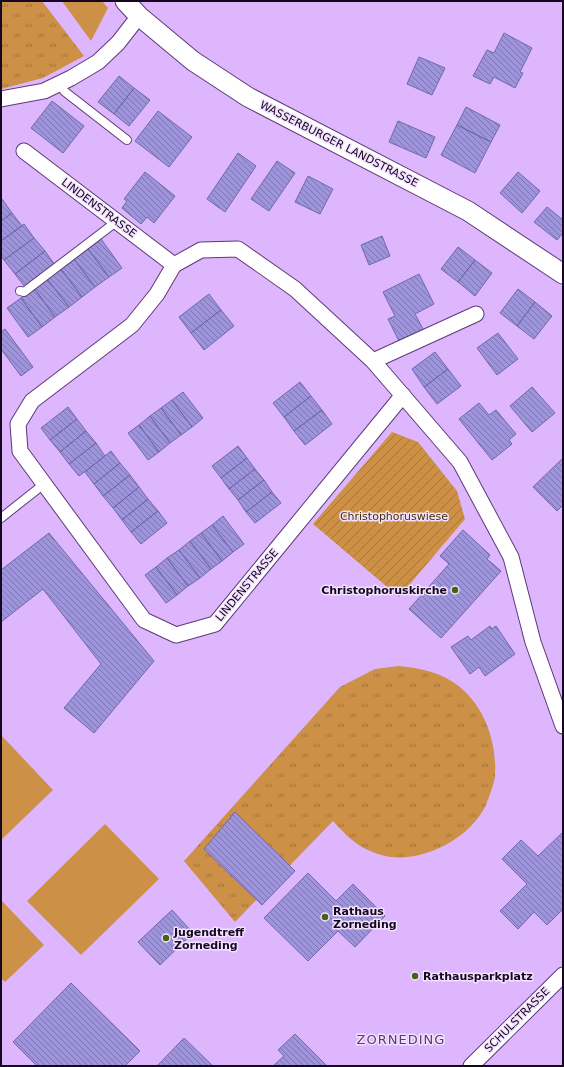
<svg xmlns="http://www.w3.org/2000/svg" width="564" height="1067" font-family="'DejaVu Sans',sans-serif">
  <defs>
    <pattern id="park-tufts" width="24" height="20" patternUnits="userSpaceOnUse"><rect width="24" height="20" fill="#cc9046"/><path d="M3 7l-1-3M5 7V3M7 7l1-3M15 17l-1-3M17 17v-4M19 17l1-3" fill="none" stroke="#a5743a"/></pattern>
    <pattern id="garden-furrows" width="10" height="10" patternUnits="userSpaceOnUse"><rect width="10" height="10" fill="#cc9046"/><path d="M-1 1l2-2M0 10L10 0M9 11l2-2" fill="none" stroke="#a5743a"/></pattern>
    <pattern id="building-back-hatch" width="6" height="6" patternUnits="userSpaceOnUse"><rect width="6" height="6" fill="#9d94dd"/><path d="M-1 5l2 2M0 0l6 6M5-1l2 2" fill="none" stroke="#7f77b3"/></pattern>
  </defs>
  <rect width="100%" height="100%" fill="#ddb6fd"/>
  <!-- grass -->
  <path fill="#cc9046" d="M62,1H102L108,8L91,41Z
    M1,735L53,790L1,840Z
    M105,824L159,879L81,955L27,901Z
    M1,900L44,945L5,982L1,978Z"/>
  <!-- park -->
  <path fill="url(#park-tufts)" d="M1,1H42L84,56L43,78L1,89Z
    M399,666C415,668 431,670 446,678C481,696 497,737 495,775C495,782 488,800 485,807C469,838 426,861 391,857C384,856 374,853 368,850C354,844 343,832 333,821L235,922L184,861L340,687L375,669Z"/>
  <!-- garden -->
  <path fill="url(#garden-furrows)" d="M392,432L418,442L457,491L465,519L399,597L313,524Z"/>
  <!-- building -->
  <path fill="url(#building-back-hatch)" stroke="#7167ac" d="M504,33L532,48L520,72L523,73L515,88L494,77L490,84L473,76L487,50L494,53Z
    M419,57L445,68L432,95L407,84Z
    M119,76L134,88L114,114L98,102Z
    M134,88L150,100L129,126L114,114Z
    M52,101L84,126L63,153L31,128Z
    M466,107L500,125L491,142L457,125Z
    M158,111L192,137L169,167L135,141Z
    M398,121L435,137L426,158L389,142Z
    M457,125L491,142L475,173L441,155Z
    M238,153L256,166L225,212L207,199Z
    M277,161L295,173L269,211L251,199Z
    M145,172L175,196L154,223L147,217L141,224L122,208L127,201L124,199Z
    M518,172L540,191L522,213L500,193Z
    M308,176L333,189L320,214L295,202Z
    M2,199L12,213L1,221V200Z
    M547,207L563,220V233L557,240L534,222Z
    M12,213L22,226L1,241V221Z
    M24,224L34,238L4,260L1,256V241Z
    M382,236L390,256L369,265L361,245Z
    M34,238L45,251L15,274L4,260Z
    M101,239L122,268L109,277L88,249Z
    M458,247L475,260L458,282L441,269Z
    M88,249L109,277L95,287L74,259Z
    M45,251L55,265L25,287L15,274Z
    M74,259L95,287L82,297L61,269Z
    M475,260L492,273L475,296L458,282Z
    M61,269L82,297L69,307L47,279Z
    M419,274L434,304L415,314L424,331L400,343L388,319L395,316L383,292Z
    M47,279L69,307L55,317L34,288Z
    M34,288L55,317L42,327L21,298Z
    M518,289L535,302L517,326L500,313Z
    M209,294L221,310L191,333L179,317Z
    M21,298L42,327L28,337L7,308Z
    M535,302L552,316L534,339L517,326Z
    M221,310L234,326L204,350L191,333Z
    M5,329L33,367L21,376L1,349V332Z
    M498,333L518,359L497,375L477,348Z
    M435,352L448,369L424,387L412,369Z
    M448,369L461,386L437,404L424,387Z
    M300,382L311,396L284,417L273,403Z
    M532,387L555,413L532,432L510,406Z
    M183,392L203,418L192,427L172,400Z
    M311,396L322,410L294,431L284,417Z
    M172,400L192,427L181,435L161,408Z
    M479,403L489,415L496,410L516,434L509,440L512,444L492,460L459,419Z
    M68,407L77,419L50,440L41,428Z
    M161,408L181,435L170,443L150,416Z
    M322,410L332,424L305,445L294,431Z
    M150,416L170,443L159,452L139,425Z
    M77,419L86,431L60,452L50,440Z
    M139,425L159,452L148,460L128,433Z
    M86,431L96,443L69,464L60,452Z
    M96,443L105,456L79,476L69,464Z
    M238,446L247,458L221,478L212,466Z
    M111,451L120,463L94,484L85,472Z
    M247,458L255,469L229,489L221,478Z
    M563,458V505L557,511L533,487Z
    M120,463L130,475L103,496L94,484Z
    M255,469L264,480L238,500L229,489Z
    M130,475L139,487L113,508L103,496Z
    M264,480L272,492L246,512L238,500Z
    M139,487L148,499L122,520L113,508Z
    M272,492L281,503L255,523L246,512Z
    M148,499L158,511L131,532L122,520Z
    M158,511L167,523L141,544L131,532Z
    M223,516L244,544L233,552L212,525Z
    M212,525L233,552L222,561L201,533Z
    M463,530L490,555L487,559L501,571L441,638L409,609L449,564L440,556Z
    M49,533L154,661L94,733L64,708L101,664L43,589L1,622V570Z
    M201,533L222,561L211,569L190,541Z
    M190,541L211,569L200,578L179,550Z
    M179,550L200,578L188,586L167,558Z
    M167,558L188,586L177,595L156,567Z
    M156,567L177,595L166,603L145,575Z
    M490,626L492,629L496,626L515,654L485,676L479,667L470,674L451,647L468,636L471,640Z
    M235,812L295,871L262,905L204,849Z
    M563,832V909L547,925L534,912L518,929L500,911L527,884L502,859L521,840L538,856Z
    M308,873L336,901L353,884L385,916L355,947L338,931L308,961L264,918Z
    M172,910L193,933L160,965L138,942Z
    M71,983L140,1051L125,1066H37L13,1042Z
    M295,1034L327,1066H273L284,1056L278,1050Z
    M184,1038L213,1066H157Z"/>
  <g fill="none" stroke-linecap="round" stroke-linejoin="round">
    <defs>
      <path id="service" d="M60,83L64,91L127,140
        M20,291L24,292L116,222
        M1,518L44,484"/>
      <path id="minor" d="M1,99L44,91L71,78L98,62L118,43L139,16
        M24,151L174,265
        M373,361L476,314
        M403,395L215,624L176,635L144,620L20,451L18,424L32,401L132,325L157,294L174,265L201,250L238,249L295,289L373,361L460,462L511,557L533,642L563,726
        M471,1066L563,975"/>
      <path id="tertiary" d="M125,1L139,16L193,61L248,97L468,211L563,274"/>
    </defs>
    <!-- service casing -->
    <use href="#service" stroke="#5e3a77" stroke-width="10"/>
    <!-- minor casing -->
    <use href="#minor" stroke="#5e3a77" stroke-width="17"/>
    <!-- tertiary casing -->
    <use href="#tertiary" stroke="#5e3a77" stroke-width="21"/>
    <!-- service -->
    <use href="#service" stroke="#fff" stroke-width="8"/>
    <!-- minor -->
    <use href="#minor" stroke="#fff" stroke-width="15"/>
    <!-- tertiary -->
    <use href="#tertiary" stroke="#fff" stroke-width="19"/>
  </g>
  <!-- markers -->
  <g fill="#446317" stroke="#f2e2ff" stroke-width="1.5">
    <circle cx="455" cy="590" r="4"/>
    <circle cx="325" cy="917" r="4"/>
    <circle cx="166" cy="938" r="4"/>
    <circle cx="415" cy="976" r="4"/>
  </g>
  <g text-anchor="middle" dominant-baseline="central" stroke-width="3" stroke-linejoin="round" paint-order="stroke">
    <!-- street labels -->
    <g font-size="11" fill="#160720" stroke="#f2e2ff">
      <text transform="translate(339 144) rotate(27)">WASSERBURGER LANDSTRASSE</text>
      <text transform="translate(99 208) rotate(37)">LINDENSTRASSE</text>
      <text transform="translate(247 585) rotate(-50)">LINDENSTRASSE</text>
      <text transform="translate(517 1020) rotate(-45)">SCHULSTRASSE</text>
    </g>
    <!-- park labels -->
    <g font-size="11" fill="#492d08" stroke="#f2e2ff">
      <text x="394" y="516">Christophoruswiese</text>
    </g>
    <!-- poi labels -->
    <g font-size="11" font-weight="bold" fill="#160720" stroke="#f2e2ff" text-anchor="start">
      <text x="447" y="590" text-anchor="end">Christophoruskirche</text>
      <text x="333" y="911">Rathaus<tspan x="333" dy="13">Zorneding</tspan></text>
      <text x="174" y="932">Jugendtreff<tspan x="174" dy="13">Zorneding</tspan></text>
      <text x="423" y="976">Rathausparkplatz</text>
    </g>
    <!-- quarter labels -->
    <g font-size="13" letter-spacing="1" fill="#5d3977" stroke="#f2e2ff">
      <text x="401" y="1039">ZORNEDING</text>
    </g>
  </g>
  <!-- border -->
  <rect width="564" height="1067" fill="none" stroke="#160720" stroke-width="4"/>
</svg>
